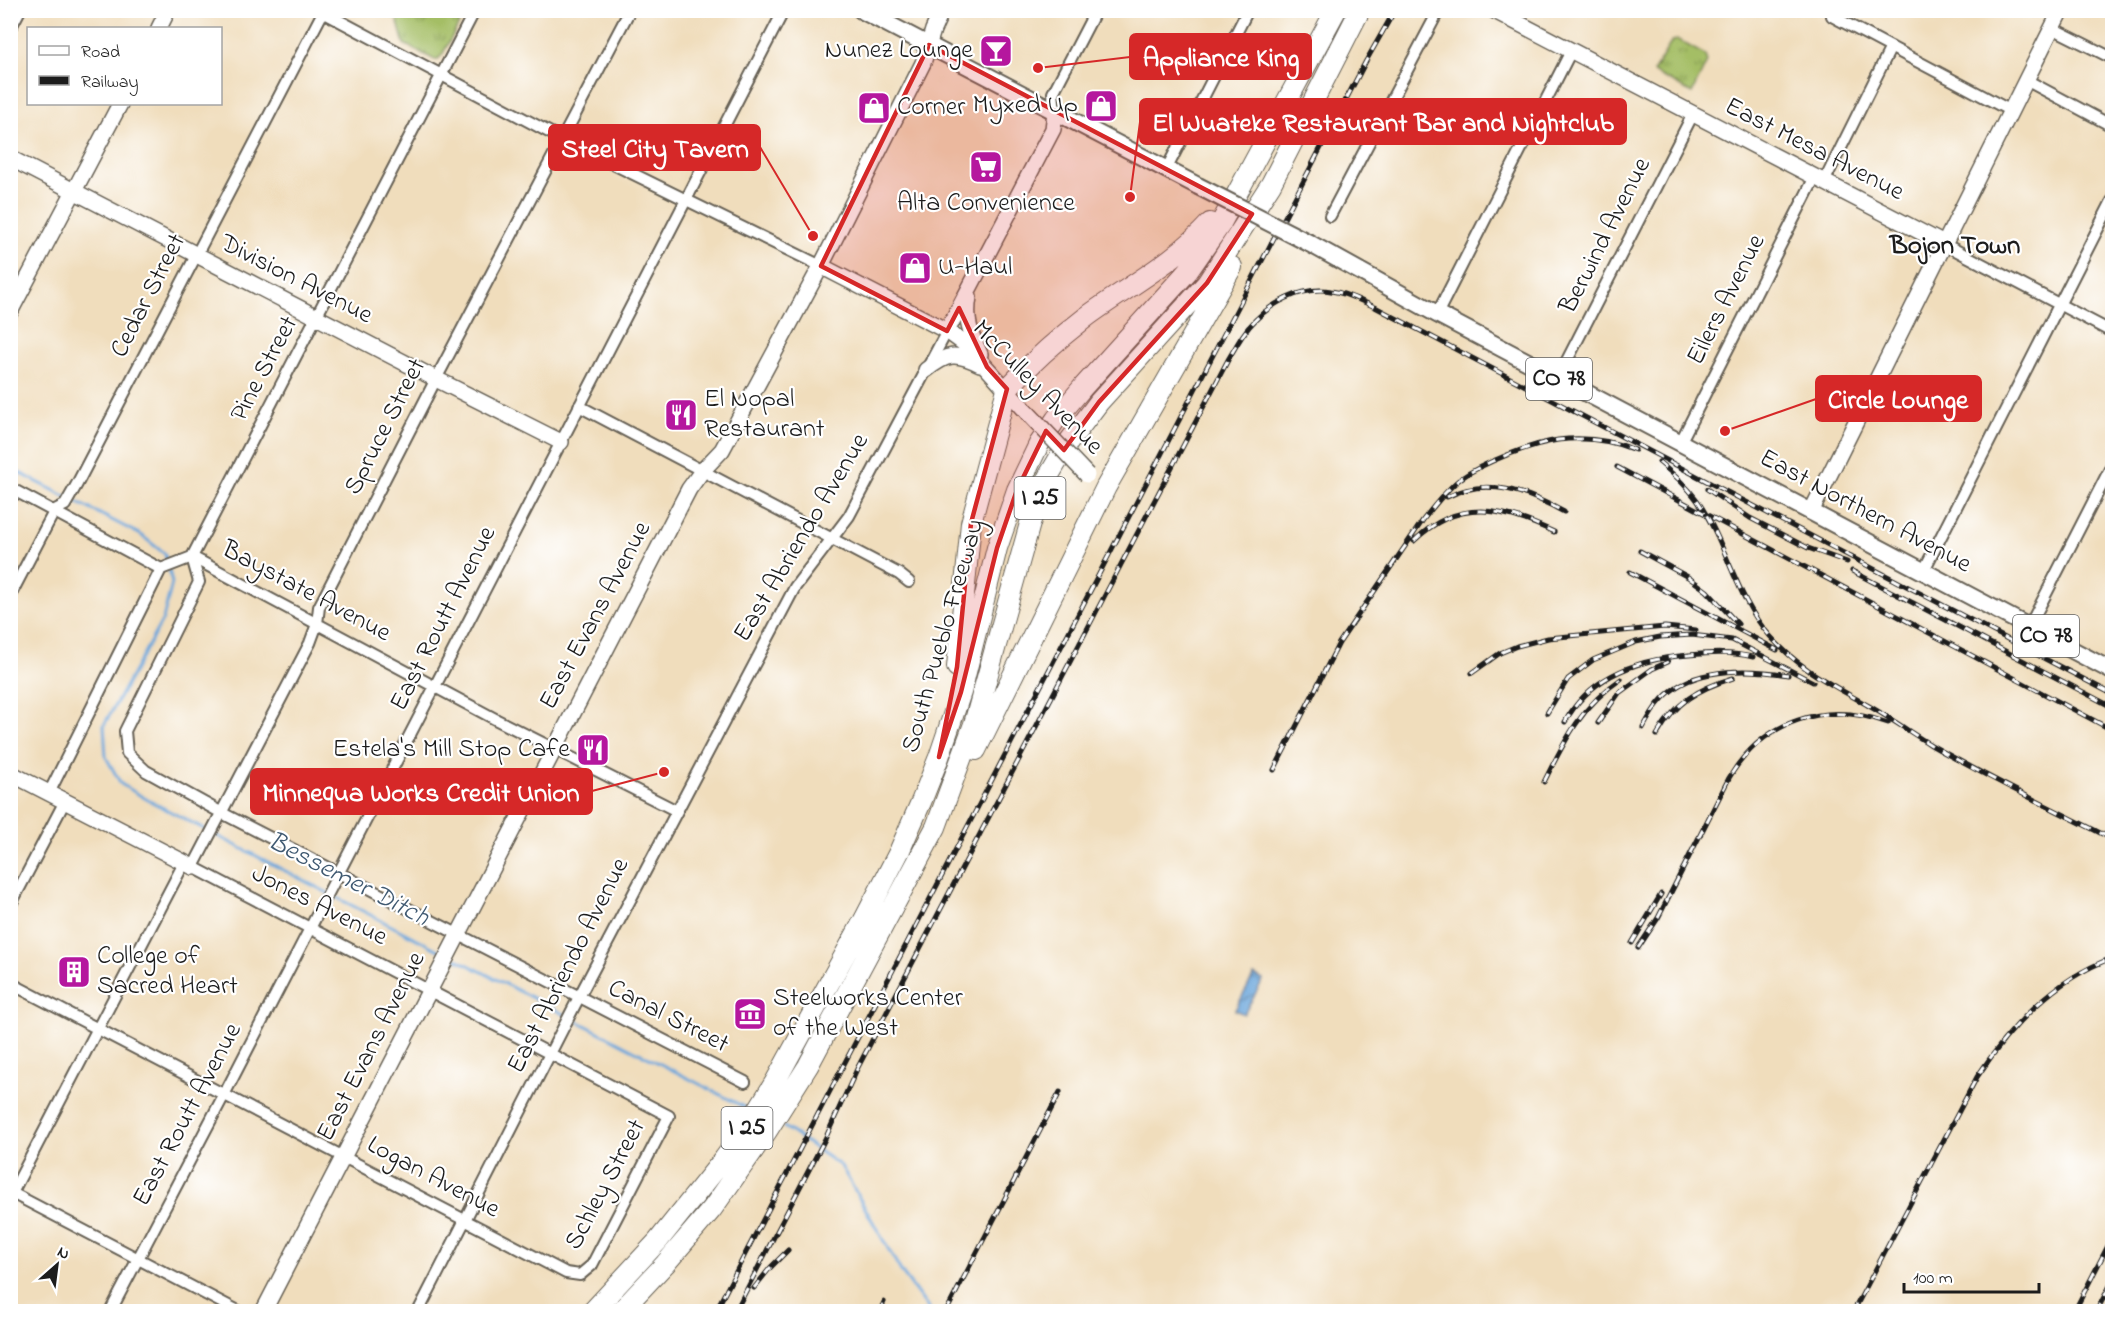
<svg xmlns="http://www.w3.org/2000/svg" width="2123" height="1322" font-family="'Indie Flower',sans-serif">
  <defs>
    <pattern id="park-tufts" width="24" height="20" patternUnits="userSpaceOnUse" patternTransform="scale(1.5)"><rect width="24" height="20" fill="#a4be65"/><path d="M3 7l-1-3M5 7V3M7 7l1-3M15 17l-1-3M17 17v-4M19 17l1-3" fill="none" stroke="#859a52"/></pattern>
    <pattern id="water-waves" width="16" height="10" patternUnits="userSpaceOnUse" patternTransform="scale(1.5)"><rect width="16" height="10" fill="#6ba6db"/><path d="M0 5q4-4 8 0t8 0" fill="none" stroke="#5786b1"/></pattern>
  </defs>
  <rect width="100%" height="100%" fill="#fff"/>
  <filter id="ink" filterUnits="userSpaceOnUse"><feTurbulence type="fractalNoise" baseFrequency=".0167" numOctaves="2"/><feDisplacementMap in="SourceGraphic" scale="12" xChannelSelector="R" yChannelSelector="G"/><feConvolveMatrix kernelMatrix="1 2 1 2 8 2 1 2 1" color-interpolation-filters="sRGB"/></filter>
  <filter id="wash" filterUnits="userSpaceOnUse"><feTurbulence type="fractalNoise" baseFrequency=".008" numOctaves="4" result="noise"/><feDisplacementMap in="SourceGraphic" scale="24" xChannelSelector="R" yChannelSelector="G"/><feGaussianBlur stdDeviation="1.35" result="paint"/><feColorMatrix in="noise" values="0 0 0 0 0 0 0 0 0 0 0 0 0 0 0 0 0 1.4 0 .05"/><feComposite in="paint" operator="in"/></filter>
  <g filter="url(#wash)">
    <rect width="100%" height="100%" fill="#f0ddbc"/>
    <!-- park -->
    <path fill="url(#park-tufts)" stroke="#606d40" stroke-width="1.5" d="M381,11H466L442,55L438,59L435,60L404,44L397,19Z
      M1678,40L1705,55L1707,62L1692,93L1653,72L1672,41Z"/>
    <!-- water -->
    <path fill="url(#water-waves)" stroke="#44617c" stroke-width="1.5" d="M1254,975L1263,980L1244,1014L1235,1010Z"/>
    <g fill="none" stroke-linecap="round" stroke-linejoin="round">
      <!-- stream -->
      <path stroke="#6ba6db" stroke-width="3" d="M10,468L141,535L165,554L167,563
        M169,570L172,583L163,619L104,725L106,757L121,784L148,800L444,953
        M453,957L746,1108
        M784,1127L841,1166L902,1273L931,1312"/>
    </g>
  </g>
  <g filter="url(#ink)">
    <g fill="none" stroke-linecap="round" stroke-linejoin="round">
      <defs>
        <path id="street" d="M475,10L192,557L199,582L125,731L127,753L146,771L222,813L745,1082
          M1832,16L2011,111
          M2052,28L2112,58
          M10,29L20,10
          M2026,80L2112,126
          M1055,112L1053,93L1096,10
          M1166,170L1248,10
          M1824,182L1891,47
          M1330,216L1439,10
          M1944,244L2112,332
          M1437,314L1571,51
          M1558,378L1693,114
          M579,406L899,574L909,582
          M1680,443L1815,177
          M10,488L161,569
          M161,569L192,557L497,720L677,811
          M1923,572L2112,201
          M10,596L47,525L55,510L65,505L77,484L323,12L562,139L821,266
          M2029,627L2112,465
          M49,793L161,569
          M10,906L65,801
          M10,983L566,1273L580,1275L592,1265L669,1116L193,867L310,643L317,624L319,607L436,379L630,10
          M10,1192L240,1312
          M10,1197L184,863
          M110,1312L224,1095L784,10
          M418,1312L579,997L795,587L849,516L947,331"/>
        <path id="secondary" d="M1493,10L1944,244
          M159,28L168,10
          M10,158L436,379L561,442
          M821,266L947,331L966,345L1027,412
          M969,297C965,319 970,334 980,354
          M10,312L120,104
          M947,331L1053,129L1055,112
          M926,370C947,353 956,352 980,364
          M1811,512L2061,10
          M10,773L193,867
          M263,1312L689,489L702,471L722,450L821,266L923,63L933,30L942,10"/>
        <path id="primary" d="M861,10L1198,186
          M1309,243L1437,314L2112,671"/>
        <path id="highway" d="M957,667L971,523L1007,389C1030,364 1058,339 1085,318C1128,286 1174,263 1210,223
          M976,750L1106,487L1232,267
          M592,1312L658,1241L724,1159L748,1126L775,1082L865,918L899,852L921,802L939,757L961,692L997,548L1017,490L1039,444L1056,419L1083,387L1188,271L1220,225L1336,10
          M620,1312L665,1264L712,1209L767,1131L808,1066L936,827L974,724L1031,520L1048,477L1068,443L1099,402L1207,283L1271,184L1360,10"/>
      </defs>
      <!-- street casing -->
      <use href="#street" stroke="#666054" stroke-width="14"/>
      <!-- secondary casing -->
      <use href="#secondary" stroke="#666054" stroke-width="18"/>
      <!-- primary casing -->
      <use href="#primary" stroke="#666054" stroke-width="20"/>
      <!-- highway casing -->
      <use href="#highway" stroke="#666054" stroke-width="22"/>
      <!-- street -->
      <use href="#street" stroke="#fff" stroke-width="10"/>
      <!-- secondary -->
      <use href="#secondary" stroke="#fff" stroke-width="15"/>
      <!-- primary -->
      <use href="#primary" stroke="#fff" stroke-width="16"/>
      <!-- highway -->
      <use href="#highway" stroke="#fff" stroke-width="20"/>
      <defs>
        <path id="rail" d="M1659,462C1673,474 1686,485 1697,500C1727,543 1735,597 1770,636C1800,670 1831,684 1869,706C1890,718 1910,732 1931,745C1990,779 2052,808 2112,839
          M1617,467L2112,730
          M1707,489L1750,518L1808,548L1847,562
          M1447,497C1487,476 1527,492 1564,512
          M1414,541C1459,497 1503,508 1554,532
          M1640,551L1688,577L1707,591L1738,624
          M1852,571L2112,707
          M1630,572L1777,650
          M1472,673L1500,653L1517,646L1548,638L1665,627L1696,630
          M1547,713L1568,679L1593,660L1636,642L1660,637L1692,635L1732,640L1813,682
          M1565,722C1590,675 1639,659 1689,655C1711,653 1731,652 1753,657
          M1598,723L1619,693L1652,669L1668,662
          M1643,728C1650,715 1658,701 1671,691C1701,667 1752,669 1788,675
          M1657,735C1676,702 1697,689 1733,678
          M1274,770L1339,643L1423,520C1434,506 1446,490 1460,479C1482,463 1531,444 1558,440C1583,437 1611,440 1635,450
          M1544,782C1565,740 1581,706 1621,679
          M1632,943L1661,894
          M1638,948L1658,918L1729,778C1763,720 1826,700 1888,723
          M754,1288L770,1268L788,1250
          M715,1312L1366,61L1395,10
          M735,1312L826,1137L857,1069L1229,358C1235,348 1241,336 1249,327C1268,304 1301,286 1331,291C1347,293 1361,301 1375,307L2112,694
          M879,1312L884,1302
          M946,1312L1060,1092
          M1853,1312L1977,1077C2011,1026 2053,980 2112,958
          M2074,1312L2112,1238
          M2096,1312L2112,1282"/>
      </defs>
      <!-- rail casing -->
      <use href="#rail" stroke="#1c1c1c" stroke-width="5"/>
      <!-- rail -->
      <use href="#rail" stroke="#fff" stroke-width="3" stroke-dasharray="9" stroke-linecap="butt"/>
      <defs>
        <path id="secondary-bridge" d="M1027,412L1087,475"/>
        <path id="primary-bridge" d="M1198,186L1309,243"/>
      </defs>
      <!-- secondary-bridge casing -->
      <use href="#secondary-bridge" stroke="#666054" stroke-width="18" stroke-linecap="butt"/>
      <!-- primary-bridge casing -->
      <use href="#primary-bridge" stroke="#666054" stroke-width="20" stroke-linecap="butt"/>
      <!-- secondary-bridge -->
      <use href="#secondary-bridge" stroke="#fff" stroke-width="15"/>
      <!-- primary-bridge -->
      <use href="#primary-bridge" stroke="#fff" stroke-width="16"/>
    </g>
  </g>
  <!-- marked area -->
  <path fill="#d62828" fill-opacity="0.2" stroke="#d62828" stroke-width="4.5" stroke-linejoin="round" d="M929,45L1252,214L1207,283L1099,402L1064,450L1046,431L1017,490L997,548L961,692L939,757L957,667L971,523L1007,389L987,367L959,308L947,331L821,266Z"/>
  <!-- icons -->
  <defs>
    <symbol id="bar-square" viewBox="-11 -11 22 22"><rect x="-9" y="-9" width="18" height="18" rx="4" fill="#b5179e" stroke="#fff"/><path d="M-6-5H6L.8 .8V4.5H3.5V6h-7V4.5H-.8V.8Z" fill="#fff"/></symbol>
    <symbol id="shop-square" viewBox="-11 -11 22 22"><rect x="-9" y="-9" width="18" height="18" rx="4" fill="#b5179e" stroke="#fff"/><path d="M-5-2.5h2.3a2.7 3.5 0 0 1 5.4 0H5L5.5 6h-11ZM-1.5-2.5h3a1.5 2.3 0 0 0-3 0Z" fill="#fff"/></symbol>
    <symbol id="supermarket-square" viewBox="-11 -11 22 22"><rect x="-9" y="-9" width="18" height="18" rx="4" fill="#b5179e" stroke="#fff"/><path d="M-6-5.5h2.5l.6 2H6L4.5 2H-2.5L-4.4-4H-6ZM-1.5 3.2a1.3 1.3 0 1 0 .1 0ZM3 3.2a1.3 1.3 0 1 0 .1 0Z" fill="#fff"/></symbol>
    <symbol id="restaurant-square" viewBox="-11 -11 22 22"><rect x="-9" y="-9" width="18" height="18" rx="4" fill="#b5179e" stroke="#fff"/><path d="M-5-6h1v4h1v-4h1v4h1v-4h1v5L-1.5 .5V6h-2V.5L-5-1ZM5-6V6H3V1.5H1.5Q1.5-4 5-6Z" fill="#fff"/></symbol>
    <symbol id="building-square" viewBox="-11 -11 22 22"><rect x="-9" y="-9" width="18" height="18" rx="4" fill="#b5179e" stroke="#fff"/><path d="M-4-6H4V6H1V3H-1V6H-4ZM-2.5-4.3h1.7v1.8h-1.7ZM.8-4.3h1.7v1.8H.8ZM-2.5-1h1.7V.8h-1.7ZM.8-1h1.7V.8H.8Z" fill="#fff"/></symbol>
    <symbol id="museum-square" viewBox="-11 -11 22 22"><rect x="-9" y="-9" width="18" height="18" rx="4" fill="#b5179e" stroke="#fff"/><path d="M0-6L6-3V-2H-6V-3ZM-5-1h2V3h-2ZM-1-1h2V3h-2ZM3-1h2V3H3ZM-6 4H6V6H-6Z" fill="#fff"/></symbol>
  </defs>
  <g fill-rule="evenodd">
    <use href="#bar-square" x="977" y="32" width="38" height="38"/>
    <use href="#shop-square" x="1082" y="87" width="38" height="38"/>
    <use href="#shop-square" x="855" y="89" width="38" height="38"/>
    <use href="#supermarket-square" x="967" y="148" width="38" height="38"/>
    <use href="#shop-square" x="896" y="249" width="38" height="38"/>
    <use href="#restaurant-square" x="662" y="396" width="38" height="38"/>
    <use href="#restaurant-square" x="574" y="731" width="38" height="38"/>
    <use href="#building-square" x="55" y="953" width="38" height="38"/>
    <use href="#museum-square" x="731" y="995" width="38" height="38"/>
  </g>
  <g text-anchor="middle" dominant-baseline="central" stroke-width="4.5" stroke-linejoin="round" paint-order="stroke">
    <!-- shield labels -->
    <g fill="#fff" stroke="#606060" stroke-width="1.5">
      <rect x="1526" y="358" width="66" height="42" rx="4.5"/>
      <rect x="1014.5" y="477" width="51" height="42" rx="4.5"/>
      <rect x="2013" y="615" width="66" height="42" rx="4.5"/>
      <rect x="721.5" y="1107" width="51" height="42" rx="4.5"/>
    </g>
    <g font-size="24" font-weight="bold" fill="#1c1c1c">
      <text x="1559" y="379">CO 78</text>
      <text x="1040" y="498">I 25</text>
      <text x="2046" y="636">CO 78</text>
      <text x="747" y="1128">I 25</text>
    </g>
    <!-- poi labels -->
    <g font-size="26" fill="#1c1c1c" stroke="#fff" text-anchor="start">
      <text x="973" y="51" text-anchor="end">Nunez Lounge</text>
      <text x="1078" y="106" text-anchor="end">Myxed Up</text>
      <text x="897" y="108">Corner</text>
      <text x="986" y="204" text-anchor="middle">Alta Convenience</text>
      <text x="938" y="268">U-Haul</text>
      <text x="704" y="400">El Nopal<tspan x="704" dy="30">Restaurant</tspan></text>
      <text x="570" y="750" text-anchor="end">Estela's Mill Stop Cafe</text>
      <text x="97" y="957">College of<tspan x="97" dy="30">Sacred Heart</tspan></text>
      <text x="773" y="999">Steelworks Center<tspan x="773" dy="30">of the West</tspan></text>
    </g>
    <!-- street labels -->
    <g font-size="26" fill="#1c1c1c" stroke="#fff">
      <text transform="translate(1814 150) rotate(27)">East Mesa Avenue</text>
      <text transform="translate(1606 236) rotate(-63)">Berwind Avenue</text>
      <text transform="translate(296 280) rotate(27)">Division Avenue</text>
      <text transform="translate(149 296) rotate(-63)">Cedar Street</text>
      <text transform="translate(1727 300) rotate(-63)">Eilers Avenue</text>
      <text transform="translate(265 369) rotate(-62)">Pine Street</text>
      <text transform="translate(1037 388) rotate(46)">McCulley Avenue</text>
      <text transform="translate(386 427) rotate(-63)">Spruce Street</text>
      <text transform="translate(1865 512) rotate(28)">East Northern Avenue</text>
      <text transform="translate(802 538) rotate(-59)">East Abriendo Avenue</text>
      <text transform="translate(306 592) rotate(28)">Baystate Avenue</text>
      <text transform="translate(596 616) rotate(-62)">East Evans Avenue</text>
      <text transform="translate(444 619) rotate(-63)">East Routt Avenue</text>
      <text transform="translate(944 636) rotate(-74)">South Pueblo Freeway</text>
      <text transform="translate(319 906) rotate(27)">Jones Avenue</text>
      <text transform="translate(569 966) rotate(-63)">East Abriendo Avenue</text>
      <text transform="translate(668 1017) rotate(27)">Canal Street</text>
      <text transform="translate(372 1047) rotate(-63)">East Evans Avenue</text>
      <text transform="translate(188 1115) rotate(-62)">East Routt Avenue</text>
      <text transform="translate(433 1178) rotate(28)">Logan Avenue</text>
      <text transform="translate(606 1185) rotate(-62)">Schley Street</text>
    </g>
    <!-- neighbourhood labels -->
    <g font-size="27" font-weight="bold" fill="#1c1c1c" stroke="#fff">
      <text x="1955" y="246">Bojon Town</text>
    </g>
    <!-- water labels -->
    <g font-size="27" font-style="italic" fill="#405a72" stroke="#fff">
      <text transform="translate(348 880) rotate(27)">Bessemer Ditch</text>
    </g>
  </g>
  <!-- callouts -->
  <path fill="none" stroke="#d62828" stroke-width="2" d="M1038 68L1130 57M1130 197L1140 122M813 236L760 147M1725 431L1816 399M664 772L592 791"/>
  <g fill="#d62828" stroke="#fff" stroke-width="2">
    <circle cx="1038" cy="68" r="6"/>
    <circle cx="1130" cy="197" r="6"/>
    <circle cx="813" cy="236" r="6"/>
    <circle cx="1725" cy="431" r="6"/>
    <circle cx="664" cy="772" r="6"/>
  </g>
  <g fill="#d62828" stroke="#d62828" stroke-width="2">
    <rect x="1130" y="34" width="181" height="45" rx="6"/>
    <rect x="1140" y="99" width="486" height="45" rx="6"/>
    <rect x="549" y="125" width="211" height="45" rx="6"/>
    <rect x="1816" y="376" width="165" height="45" rx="6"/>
    <rect x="251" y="769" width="341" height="45" rx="6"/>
  </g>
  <g font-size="27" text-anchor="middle" font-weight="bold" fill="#fff">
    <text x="1221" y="66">Appliance King</text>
    <text x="1383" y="131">El Wuateke Restaurant Bar and Nightclub</text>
    <text x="655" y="157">Steel City Tavern</text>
    <text x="1898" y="408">Circle Lounge</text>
    <text x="421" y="801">Minnequa Works Credit Union</text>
  </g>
  <!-- margin -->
  <rect width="2123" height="1322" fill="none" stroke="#fff" stroke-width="36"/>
  <!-- legend -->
  <rect x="27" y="27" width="195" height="78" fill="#ffffff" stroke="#a4a4a4" stroke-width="1.5"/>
  <rect x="39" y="46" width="30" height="9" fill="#ffffff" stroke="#a4a4a4" stroke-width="1.5"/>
  <text x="81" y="57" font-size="18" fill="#1c1c1c">Road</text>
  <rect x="39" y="76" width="30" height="9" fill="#1c1c1c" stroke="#a4a4a4" stroke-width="1.5"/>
  <text x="81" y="87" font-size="18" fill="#1c1c1c">Railway</text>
  <!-- north arrow -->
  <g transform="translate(57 1265) rotate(28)" stroke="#ffffff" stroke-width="4.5" paint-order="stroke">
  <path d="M0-4.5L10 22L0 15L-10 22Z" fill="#1c1c1c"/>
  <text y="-9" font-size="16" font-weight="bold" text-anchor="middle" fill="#1c1c1c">N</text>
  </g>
  <!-- scale -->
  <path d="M1904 1283v9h135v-9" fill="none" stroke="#1c1c1c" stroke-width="3"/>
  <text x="1913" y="1283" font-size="18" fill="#1c1c1c" stroke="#ffffff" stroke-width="4.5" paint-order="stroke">100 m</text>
</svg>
